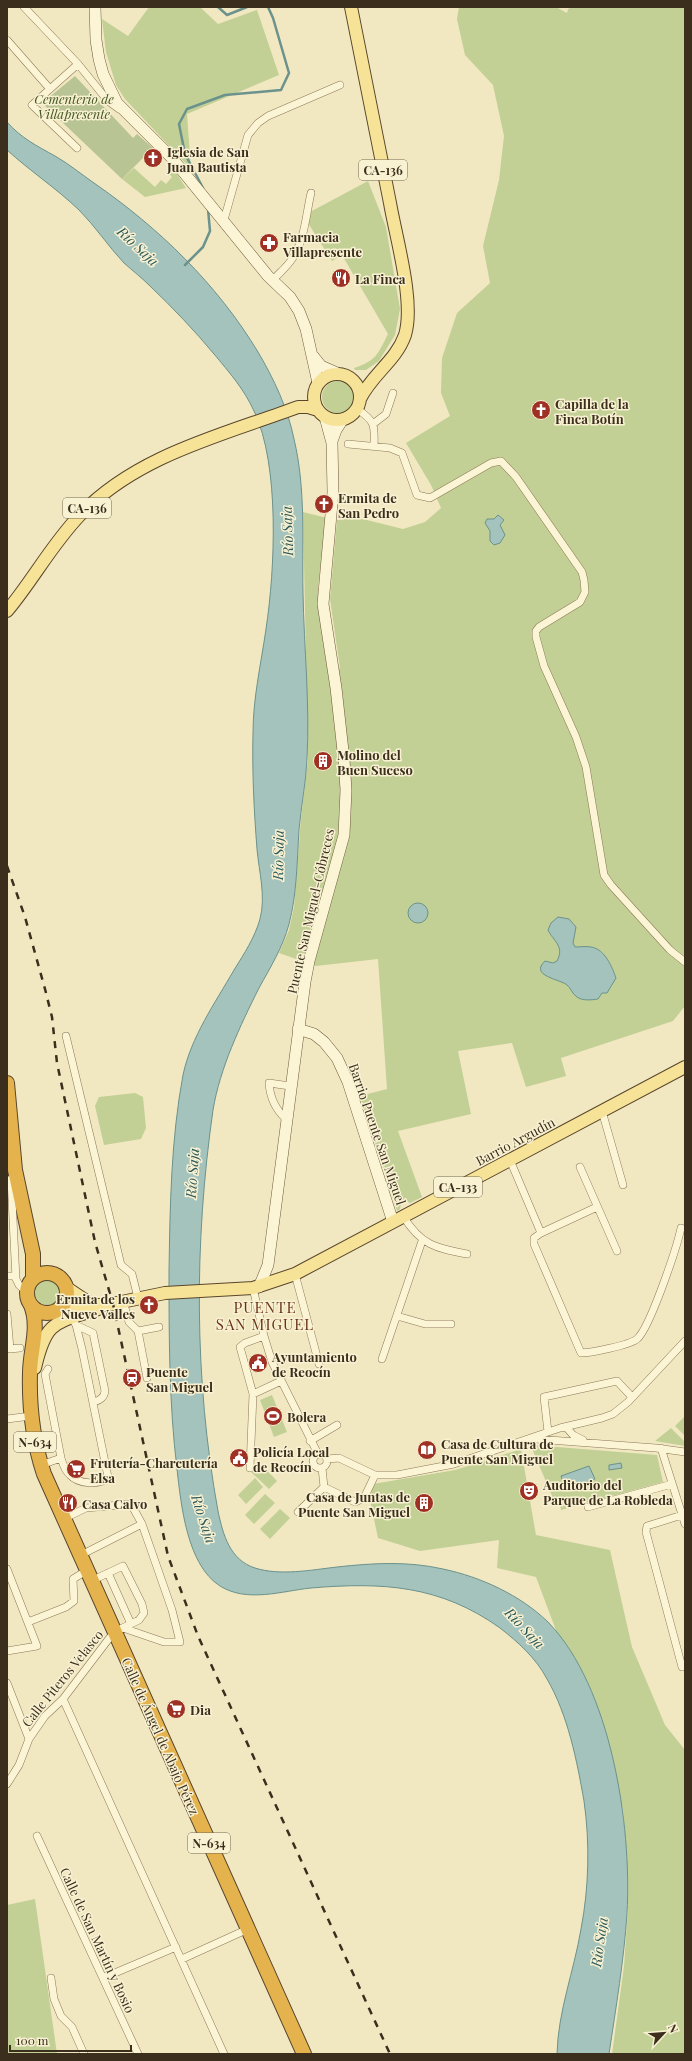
<svg xmlns="http://www.w3.org/2000/svg" width="692" height="2061" font-family="'Playfair Display',serif">
  <rect width="100%" height="100%" fill="#f1e8c2"/>
  <!-- green -->
  <path fill="#c2d095" d="M149,7H200L218,24L257,10L279,75L187,114L191,169L125,99L116,85L106,52L102,19L128,36Z
    M459,7H556L567,13L568,9L573,7H685V1006L673,1021L561,1058L566,1076L526,1087L512,1043L458,1051L471,1114L398,1131L422,1197L410,1203L406,1201L401,1204L400,1209L397,1211L360,1096L387,1089L378,959L316,966L279,953L289,930L294,907L301,819L308,760L303,512L327,518L318,587L321,626L327,667L340,668L330,599L337,520L359,518L403,529L425,522L441,508L431,485L406,443L450,416L441,393L442,358L457,313L490,283L483,246L499,180L504,136L493,85L465,55L457,19Z
    M134,168L155,187L161,180L166,184L172,177L168,173L173,168L186,188L145,197L122,179Z
    M368,181L386,227L400,309L395,335L379,361L366,370H355L354,368C376,361 378,354 388,334L342,255L332,261L308,223L310,212Z
    M322 397a16 16 0 1 1 32 0a16 16 0 1 1-32 0Z
    M135,1093L143,1097L146,1128L141,1139L104,1145L95,1106L99,1097Z
    M35 1292a13 13 0 1 1 26 0a13 13 0 1 1-26 0Z
    M272,1395L287,1432L274,1437L260,1400Z
    M684,1417L685,1418V1436L675,1426Z
    M671,1428L685,1442V1446L655,1441Z
    M532,1445L657,1455L663,1482L561,1510L560,1502L553,1498L533,1451Z
    M521,1449L536,1535L610,1550L632,1647L665,1725L685,1750V2054H612L624,1966L628,1909V1880L623,1809L536,1577L497,1568L499,1540L420,1551L378,1538L370,1500L373,1484L455,1470Z
    M260,1463L277,1481L269,1489L251,1472Z
    M255,1478L263,1487L246,1504L238,1495Z
    M265,1494L275,1503L254,1524L245,1515Z
    M280,1509L290,1518L270,1539L260,1529Z
    M35,1899L57,2054H7V1905Z"/>
  <!-- cemetery -->
  <path fill="#b9c494" d="M75,76L133,138L137,134L153,148L122,179L42,103Z"/>
  <!-- water -->
  <path fill="#a4c3bd" stroke="#6b928c" d="M7,122C21,138 37,146 55,156C69,164 81,174 94,183C159,228 217,284 258,352C274,379 288,409 294,439C306,489 302,542 303,593C304,648 310,704 307,759C306,783 301,806 299,830C297,861 297,894 289,924C283,947 270,968 259,988C240,1026 220,1068 213,1110C194,1243 194,1379 218,1511C223,1535 230,1560 255,1568C280,1576 311,1570 337,1567C373,1563 408,1561 443,1569C481,1577 520,1595 548,1622C611,1687 632,1825 627,1913C624,1960 616,2007 609,2054H557C558,2011 574,1971 581,1929C589,1887 590,1843 584,1801C577,1761 568,1715 547,1679C536,1658 518,1642 500,1628C440,1585 382,1582 311,1588C282,1591 247,1603 220,1586C187,1565 181,1505 177,1469C169,1404 169,1337 169,1272C170,1206 171,1139 183,1075C191,1037 215,1003 234,970C244,954 255,937 260,919C266,896 259,872 257,849C254,811 252,771 253,733C253,698 261,664 266,629C275,570 280,465 254,411C244,389 229,372 214,354C194,330 173,308 150,286C142,278 133,271 124,263C108,246 95,226 79,210C56,188 30,171 7,150Z
    M498,515L504,520L500,525L505,535L500,543L494,545L490,541V531L485,523L487,519H494Z
    M408 913a10 10 0 1 1 20 0a10 10 0 1 1-20 0Z
    M558,917L569,919L576,927L573,943L575,947C580,947 586,946 591,947C605,949 612,967 616,978L607,993H602L598,999C592,1000 582,1001 577,997C572,994 571,988 567,985C560,979 529,976 545,961L553,963L557,961C565,946 553,941 548,930L551,923Z
    M621,1463L622,1468L609,1470V1465Z
    M589,1466L595,1479L566,1490L561,1476Z"/>
  <g fill="none" stroke-linecap="round" stroke-linejoin="round">
    <!-- stream -->
    <path stroke="#6b928c" stroke-width="2.5" d="M218,7L227,15L247,7
      M203,188L185,154L179,124L187,109L225,95L281,90L289,73L273,18L268,7
      M185,265L203,247L210,231L208,209"/>
    <defs>
      <path id="street" d="M24,7L78,64L108,101L119,109
        M7,40L50,89
        M77,148L32,105L78,64
        M224,220L248,135L258,123L268,116L340,85
        M273,280C279,273 287,267 292,259C305,240 306,214 311,193
        M357,409C375,421 375,425 374,446
        M373,424L386,414L393,393
        M348,444L390,448L402,453L417,495L430,498L491,463L501,461L516,477L582,572L584,580L585,592L580,602L539,627L536,631V637L544,666L576,737L586,767L604,875L611,885L670,950L685,962
        M66,1036L121,1265L132,1274L138,1298
        M602,1111L623,1185
        M286,1119C275,1109 270,1098 269,1083L290,1086
        M510,1160L541,1233L534,1238V1244L581,1353C590,1353 630,1345 637,1339C650,1328 677,1247 681,1228
        M580,1167L617,1251
        M11,1179L16,1279L19,1285L27,1292
        M403,1216C421,1245 435,1248 467,1254
        M541,1233L597,1207
        M295,1274L319,1364
        M7,1276H16
        M253,1288L264,1336L272,1362L318,1454
        M123,1301L129,1322L138,1331L159,1327
        M7,1314L10,1349L20,1348
        M397,1316L425,1324H451
        M76,1325L93,1333L105,1391C104,1398 100,1400 94,1402
        M138,1331L147,1378
        M382,1359L422,1241
        M253,1394L281,1381
        M7,1419L31,1416
        M566,1427L573,1435L583,1440
        M548,1432L544,1397L617,1381L632,1397
        M536,1439L656,1448L685,1452
        M310,1441L337,1425
        M661,1448L685,1524
        M313 1461a7 7 0 1 1 14 0a7 7 0 1 1-14 0Z
        M61,1458C63,1465 65,1471 70,1475C78,1484 100,1486 108,1477L82,1349L76,1325L70,1315
        M327,1459L339,1458L375,1475H397L454,1464L560,1428L602,1418L613,1414L628,1402L685,1341
        M41,1465L61,1458L45,1374L48,1369
        M250,1468L253,1394L240,1347L245,1343L264,1336
        M322,1468L324,1487L355,1502L364,1498L375,1475
        M588,1507L672,1484
        M298,1512L324,1487
        M682,1515L647,1526L646,1532L682,1667
        M63,1519L86,1508L131,1504L142,1524L79,1556
        M7,1569L37,1646L7,1651
        M108,1573L131,1624
        M28,1622L66,1607L74,1601L73,1579L86,1571
        M123,1628L164,1642H180L172,1610L142,1524
        M7,1683L29,1739
        M63,1699L224,2054
        M7,1784L19,1765L29,1739L45,1716L63,1699L114,1632L139,1620L144,1613L142,1604L123,1566L91,1581
        M37,1836L138,2054
        M182,1959L248,1929
        M51,1978L54,1999L61,2016L72,2027L84,2054
        M103,1978L176,1947"/>
      <path id="secondary" d="M95,7L96,40L99,59L103,74L117,103L172,158L268,276L290,297L299,311L306,329L318,383
        M313,356L321,366L337,373
        M332,441L336,430L343,419
        M298,1029L314,1034L324,1042L337,1058L348,1082L393,1222
        M259,1287L268,1265L305,982L309,961L344,835L346,790L344,760L336,688L323,604L333,492L332,443L325,417"/>
      <path id="primary" d="M351,7C364,72 377,138 390,203C396,238 415,302 405,335C396,361 372,374 360,399
        M314 397a23 23 0 1 1 46 0a23 23 0 1 1-46 0Z
        M7,611C33,580 52,544 80,515C137,455 223,435 298,407H308L318,410
        M67,1288L91,1304
        M61,1307L81,1305H107L165,1293L253,1288L295,1274L685,1067
        M35,1368C46,1320 55,1323 98,1309"/>
      <path id="highway" d="M7,1083L15,1170L33,1254V1278
        M27 1293a20 20 0 1 1 40 0a20 20 0 1 1-40 0Z
        M31,1305C40,1328 30,1350 30,1373C29,1407 33,1441 44,1474L304,2054"/>
    </defs>
    <!-- street casing -->
    <use href="#street" stroke="#8c7958" stroke-width="8"/>
    <!-- secondary casing -->
    <use href="#secondary" stroke="#6d5a3b" stroke-width="12"/>
    <!-- primary casing -->
    <use href="#primary" stroke="#59462c" stroke-width="14"/>
    <!-- highway casing -->
    <use href="#highway" stroke="#59462c" stroke-width="16"/>
    <!-- street -->
    <use href="#street" stroke="#fbf4d5" stroke-width="7"/>
    <!-- secondary -->
    <use href="#secondary" stroke="#fbf4d5" stroke-width="11"/>
    <!-- primary -->
    <use href="#primary" stroke="#f6e397" stroke-width="12"/>
    <!-- highway -->
    <use href="#highway" stroke="#e5b34d" stroke-width="14"/>
    <!-- rail -->
    <path stroke="#3b2e1d" stroke-width="2.5" stroke-dasharray="7 7" stroke-linecap="butt" d="M7,866L25,917L45,989L52,1017L57,1063L95,1242L113,1304L168,1556L198,1636L390,2054"/>
  </g>
  <!-- icons -->
  <defs>
    <symbol id="church-disc" viewBox="-11 -11 22 22"><circle r="9.5" fill="#9f3024" stroke="#f8f1d2"/><path d="M-1.2-6h2.4v3.5h3.3v2.4h-3.3V6h-2.4V-.1h-3.3v-2.4h3.3Z" fill="#fff"/></symbol>
    <symbol id="pharmacy-disc" viewBox="-11 -11 22 22"><circle r="9.5" fill="#9f3024" stroke="#f8f1d2"/><path d="M-2-6h4v4h4v4h-4v4h-4v-4h-4v-4h4Z" fill="#fff"/></symbol>
    <symbol id="restaurant-disc" viewBox="-11 -11 22 22"><circle r="9.5" fill="#9f3024" stroke="#f8f1d2"/><path d="M-5-6h1v4h1v-4h1v4h1v-4h1v5L-1.5 .5V6h-2V.5L-5-1ZM5-6V6H3V1.5H1.5Q1.5-4 5-6Z" fill="#fff"/></symbol>
    <symbol id="building-disc" viewBox="-11 -11 22 22"><circle r="9.5" fill="#9f3024" stroke="#f8f1d2"/><path d="M-4-6H4V6H1V3H-1V6H-4ZM-2.5-4.3h1.7v1.8h-1.7ZM.8-4.3h1.7v1.8H.8ZM-2.5-1h1.7V.8h-1.7ZM.8-1h1.7V.8H.8Z" fill="#fff"/></symbol>
    <symbol id="civic-disc" viewBox="-11 -11 22 22"><circle r="9.5" fill="#9f3024" stroke="#f8f1d2"/><path d="M-.6-6.5H3V-4.5H.6V-3L4-1V1h2V6H-6V1h2V-1L-.6-3ZM-1.2 2.5V6h2.4V2.5Z" fill="#fff"/></symbol>
    <symbol id="station-disc" viewBox="-11 -11 22 22"><circle r="9.5" fill="#9f3024" stroke="#f8f1d2"/><path d="M-3-6H3Q5-6 5-4V2Q5 4 3 4L4.5 6H3L1.5 4h-3L-3 6H-4.5L-3 4Q-5 4-5 2V-4Q-5-6-3-6ZM-3.5-4v3h7v-3ZM-3.5 1v1.5H-2V1ZM2 1v1.5H3.5V1Z" fill="#fff"/></symbol>
    <symbol id="stadium-disc" viewBox="-11 -11 22 22"><circle r="9.5" fill="#9f3024" stroke="#f8f1d2"/><path d="M0-5a6.5 5 0 1 0 0 10a6.5 5 0 1 0 0-10ZM-3.5-1.8h7v3.6h-7Z" fill="#fff"/></symbol>
    <symbol id="library-disc" viewBox="-11 -11 22 22"><circle r="9.5" fill="#9f3024" stroke="#f8f1d2"/><path d="M-6-4Q-3-5.5-.7-3.5V5Q-3 3-6 4ZM6-4Q3-5.5 .7-3.5V5Q3 3 6 4Z" fill="#fff"/></symbol>
    <symbol id="supermarket-disc" viewBox="-11 -11 22 22"><circle r="9.5" fill="#9f3024" stroke="#f8f1d2"/><path d="M-6-5.5h2.5l.6 2H6L4.5 2H-2.5L-4.4-4H-6ZM-1.5 3.2a1.3 1.3 0 1 0 .1 0ZM3 3.2a1.3 1.3 0 1 0 .1 0Z" fill="#fff"/></symbol>
    <symbol id="theatre-disc" viewBox="-11 -11 22 22"><circle r="9.5" fill="#9f3024" stroke="#f8f1d2"/><path d="M-5-5.5Q0-4 5-5.5V0Q5 5 0 6Q-5 5-5 0ZM-3.3-2.5H-1v1.5H-3.3ZM1-2.5H3.3v1.5H1ZM-2.8 1Q0 5.5 2.8 1Z" fill="#fff"/></symbol>
  </defs>
  <g fill-rule="evenodd">
    <use href="#church-disc" x="142" y="147" width="22" height="22"/>
    <use href="#pharmacy-disc" x="258" y="232" width="22" height="22"/>
    <use href="#restaurant-disc" x="330" y="267" width="22" height="22"/>
    <use href="#church-disc" x="530" y="399" width="22" height="22"/>
    <use href="#church-disc" x="313" y="493" width="22" height="22"/>
    <use href="#building-disc" x="312" y="750" width="22" height="22"/>
    <use href="#church-disc" x="138" y="1294" width="22" height="22"/>
    <use href="#civic-disc" x="247" y="1352" width="22" height="22"/>
    <use href="#station-disc" x="121" y="1367" width="22" height="22"/>
    <use href="#stadium-disc" x="262" y="1405" width="22" height="22"/>
    <use href="#library-disc" x="416" y="1439" width="22" height="22"/>
    <use href="#civic-disc" x="228" y="1447" width="22" height="22"/>
    <use href="#supermarket-disc" x="65" y="1458" width="22" height="22"/>
    <use href="#theatre-disc" x="518" y="1480" width="22" height="22"/>
    <use href="#restaurant-disc" x="57" y="1492" width="22" height="22"/>
    <use href="#building-disc" x="413" y="1492" width="22" height="22"/>
    <use href="#supermarket-disc" x="165" y="1698" width="22" height="22"/>
  </g>
  <g text-anchor="middle" dominant-baseline="central" stroke-width="3" stroke-linejoin="round" paint-order="stroke">
    <!-- shield labels -->
    <g fill="#f8f1d2" stroke="#746853" stroke-width="1">
      <rect x="359" y="160" width="48" height="20" rx="3"/>
      <rect x="63" y="498" width="48" height="20" rx="3"/>
      <rect x="434" y="1177" width="48" height="20" rx="3"/>
      <rect x="14" y="1432" width="42" height="20" rx="3"/>
      <rect x="188" y="1833" width="42" height="20" rx="3"/>
    </g>
    <g font-size="12" font-weight="bold" fill="#3b2e1d">
      <text x="383" y="170">CA-136</text>
      <text x="87" y="508">CA-136</text>
      <text x="458" y="1187">CA-133</text>
      <text x="35" y="1442">N-634</text>
      <text x="209" y="1843">N-634</text>
    </g>
    <!-- park labels -->
    <g font-size="13" font-style="italic" fill="#455822" stroke="#f8f1d2">
      <text x="74" y="98">Cementerio de<tspan x="74" dy="15">Villapresente</tspan></text>
    </g>
    <!-- poi labels -->
    <g font-size="13" font-weight="bold" fill="#3b2e1d" stroke="#f8f1d2" text-anchor="start">
      <text x="167" y="151">Iglesia de San<tspan x="167" dy="15">Juan Bautista</tspan></text>
      <text x="283" y="236">Farmacia<tspan x="283" dy="15">Villapresente</tspan></text>
      <text x="355" y="278">La Finca</text>
      <text x="555" y="403">Capilla de la<tspan x="555" dy="15">Finca Botín</tspan></text>
      <text x="338" y="497">Ermita de<tspan x="338" dy="15">San Pedro</tspan></text>
      <text x="337" y="754">Molino del<tspan x="337" dy="15">Buen Suceso</tspan></text>
      <text x="135" y="1298" text-anchor="end">Ermita de los<tspan x="135" dy="15">Nueve Valles</tspan></text>
      <text x="272" y="1356">Ayuntamiento<tspan x="272" dy="15">de Reocín</tspan></text>
      <text x="146" y="1371">Puente<tspan x="146" dy="15">San Miguel</tspan></text>
      <text x="287" y="1416">Bolera</text>
      <text x="441" y="1443">Casa de Cultura de<tspan x="441" dy="15">Puente San Miguel</tspan></text>
      <text x="253" y="1451">Policía Local<tspan x="253" dy="15">de Reocín</tspan></text>
      <text x="90" y="1462">Frutería-Charcutería<tspan x="90" dy="15">Elsa</tspan></text>
      <text x="543" y="1484">Auditorio del<tspan x="543" dy="15">Parque de La Robleda</tspan></text>
      <text x="410" y="1496" text-anchor="end">Casa de Juntas de<tspan x="410" dy="15">Puente San Miguel</tspan></text>
      <text x="82" y="1503">Casa Calvo</text>
      <text x="190" y="1709">Dia</text>
    </g>
    <!-- street labels -->
    <g font-size="13" fill="#3b2e1d" stroke="#f8f1d2">
      <text transform="translate(310 911) rotate(-77)">Puente San Miguel-Cóbreces</text>
      <text transform="translate(378 1134) rotate(71)">Barrio Puente San Miguel</text>
      <text transform="translate(515 1141) rotate(-28)">Barrio Argudín</text>
      <text transform="translate(62 1678) rotate(-51)">Calle Piteros Velasco</text>
      <text transform="translate(161 1736) rotate(66)">Calle de Ángel de Abajo Pérez</text>
      <text transform="translate(98 1940) rotate(65)">Calle de San Martín y Bosio</text>
    </g>
    <!-- water labels -->
    <g font-size="14" font-style="italic" fill="#2b595b" stroke="#f8f1d2">
      <text transform="translate(138 246) rotate(43)">Río Saja</text>
      <text transform="translate(287 531) rotate(-92)">Río Saja</text>
      <text transform="translate(278 855) rotate(-89)">Río Saja</text>
      <text transform="translate(192 1173) rotate(-86)">Río Saja</text>
      <text transform="translate(204 1519) rotate(72)">Río Saja</text>
      <text transform="translate(525 1628) rotate(47)">Río Saja</text>
      <text transform="translate(599 1942) rotate(-82)">Río Saja</text>
    </g>
    <!-- quarter labels -->
    <g font-size="15" letter-spacing="1" fill="#6a3319" stroke="#f8f1d2">
      <text x="265" y="1307">PUENTE<tspan x="265" dy="17">SAN MIGUEL</tspan></text>
    </g>
  </g>
  <!-- border -->
  <rect width="692" height="2061" fill="none" stroke="#3b2e1d" stroke-width="16"/>
  <!-- north arrow -->
  <g transform="translate(664 2033) rotate(64)" stroke="#f8f1d2" stroke-width="3" paint-order="stroke">
  <path d="M0-3L7 15L0 10L-7 15Z" fill="#3b2e1d"/>
  <text y="-6" font-size="11" font-weight="bold" text-anchor="middle" fill="#3b2e1d">N</text>
  </g>
  <!-- scale -->
  <path d="M10 2045v6h121v-6" fill="none" stroke="#3b2e1d" stroke-width="2"/>
  <text x="16" y="2045" font-size="12" fill="#3b2e1d" stroke="#f8f1d2" stroke-width="3" paint-order="stroke">100 m</text>
</svg>
